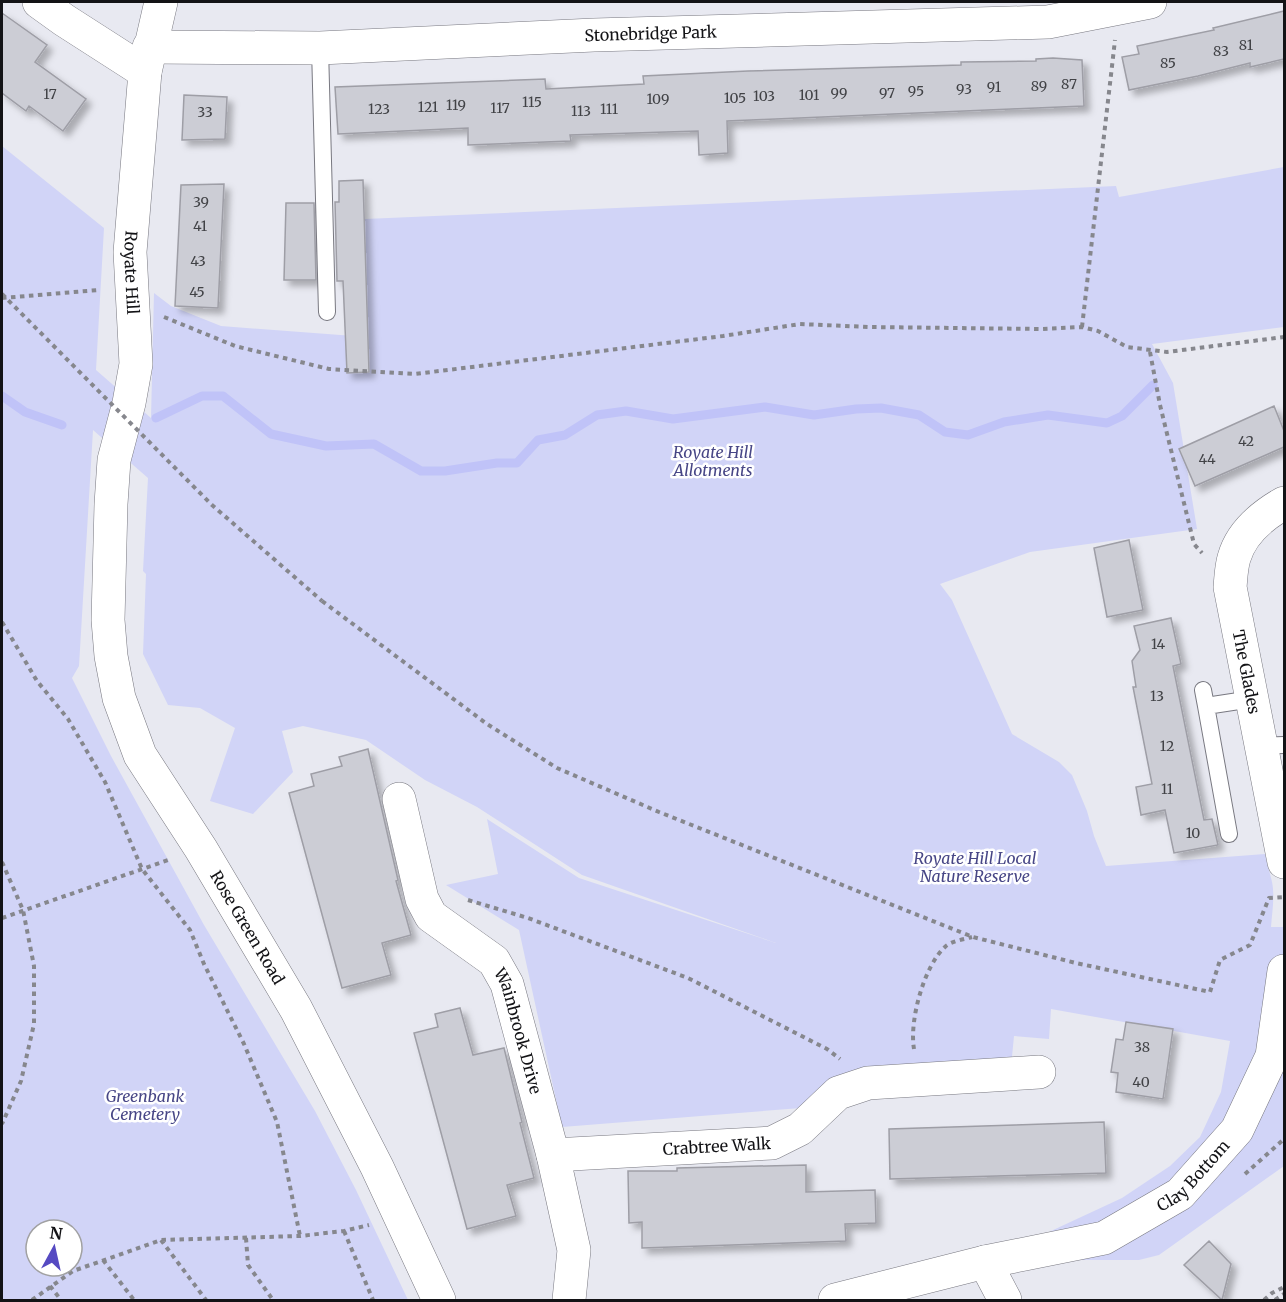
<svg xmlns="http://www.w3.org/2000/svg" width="1286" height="1302" font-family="Merriweather,serif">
  <defs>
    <filter id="shadow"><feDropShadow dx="5.5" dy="5.5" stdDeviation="3" flood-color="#0004"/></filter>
  </defs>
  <rect width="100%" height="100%" fill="#e8e9f1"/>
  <!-- green -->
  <path fill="#d1d4f7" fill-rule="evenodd" d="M2,146L104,228L96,370L151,418L154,293L171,306L221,326L367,337L365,219L1116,186L1119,197L1284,167V327L1152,344L1173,383L1197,529L1030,552L940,584L952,600L1012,734L1059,762L1072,775L1087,811L1094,836L1106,866L1265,854C1267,864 1270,873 1272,882C1275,896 1272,913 1271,927H1284V1166L1159,1255L1139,1260H1069L1040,1240L1051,1231L1122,1198L1170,1166L1200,1137L1221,1092L1230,1041L1051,1009L1049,1039L1014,1036L1011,1067L801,1108L562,1127L519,930L446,885L498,874L487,819L579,878L776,943L582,875L477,807L425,780L366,740L303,726L282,731L293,772L253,814L210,801L235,728L200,708L168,705L143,654L146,574L143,571L148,478L93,430L79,666L72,678L111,756L204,925L315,1111L356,1190L408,1300H2ZM36,1230H72V1266H36Z"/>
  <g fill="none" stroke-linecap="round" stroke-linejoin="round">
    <!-- stream -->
    <path stroke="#c0c3f8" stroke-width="9" d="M2,396L25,412L62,425
      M156,418L202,396H223L271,434L326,446L374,444L421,471H445L497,463H517L538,440L565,435L597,415L626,411L673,419L765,407L814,415L856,409L881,408L919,415L945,432L968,435L1004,422L1048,415L1107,423L1122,416L1153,385"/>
  </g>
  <!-- building -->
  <path fill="#cccdd5" stroke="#9e9ea6" stroke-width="1.5" filter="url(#shadow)" d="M1284,11V59L1250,67V63L1198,76L1129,90L1122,57L1139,54L1137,46L1214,30L1213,28Z
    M2,13L47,45L35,62L86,99L63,131L29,106L26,111L2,93Z
    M1053,58L1082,60L1084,106L727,121L728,153L699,155L698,131L570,135L571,141L468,145V128L338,134L335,87L545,79L546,89L644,84L643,76L748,71L961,65V62L1036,61V59Z
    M184,95L227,97L225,139L182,140Z
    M363,180L369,372L347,373L343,281H337L335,202H339V181Z
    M224,184L218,308L175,306L181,185Z
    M286,203H314L316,280H284Z
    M1274,406L1284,431V447L1195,486L1179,449Z
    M1129,540L1143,610L1107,617L1094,548Z
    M1171,618L1181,664L1173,666L1204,820L1212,819L1218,845L1174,853L1165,810L1141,815L1136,787L1152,784L1133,687H1136L1132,661L1140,650L1134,626Z
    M368,749L398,880L396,881L411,935L382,943L391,975L342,988L289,793L314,786L311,774L342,766L339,757Z
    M460,1008L473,1055L504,1048L522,1122L520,1123L534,1178L507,1185L516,1216L467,1229L414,1033L438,1027L435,1014Z
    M1126,1022L1173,1029L1163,1099L1116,1092L1118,1073L1111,1072L1116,1039L1123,1040Z
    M1104,1122L1106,1173L890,1179L889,1129Z
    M806,1165V1192L875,1190L876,1223L845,1224L846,1241L642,1248V1222L629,1223L628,1171H677V1168Z
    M1209,1241L1231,1264L1222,1300L1184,1265Z"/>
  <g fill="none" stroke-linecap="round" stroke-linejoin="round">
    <defs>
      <path id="service" d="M320,48L327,312
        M1203,690L1206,706
        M1261,746L1284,745
        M1229,834L1206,706L1252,699"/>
      <g id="minor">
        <path d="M39,2L64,20L145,72"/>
        <path id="s1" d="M149,47L320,48L594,35L1048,22L1150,2"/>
        <path id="s2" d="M1284,503C1263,515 1241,533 1234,558C1231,568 1231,578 1230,587L1284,862"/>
        <path id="s3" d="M399,799L422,899L431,916L494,961L507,984L553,1155L574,1250L569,1300"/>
        <path id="s4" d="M553,1155L772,1143L800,1129L838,1093L868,1083L1039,1072"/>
        <path d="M985,1262L1005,1300"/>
        <path id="s5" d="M835,1300L985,1262L1104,1238L1180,1194L1237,1130L1272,1056L1284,971"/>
      </g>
      <g id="secondary">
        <path id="s6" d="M161,2L145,72L130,252L136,364L129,403L114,460L111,504L108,620L111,656L119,698L140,755L201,849L296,1009L377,1167L439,1300"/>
      </g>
    </defs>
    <!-- service casing -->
    <use href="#service" stroke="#787880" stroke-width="18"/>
    <!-- minor casing -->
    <use href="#minor" stroke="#787880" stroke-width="34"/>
    <!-- secondary casing -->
    <use href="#secondary" stroke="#787880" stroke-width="34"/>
    <!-- path -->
    <path stroke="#86878d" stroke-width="4" stroke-dasharray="4.5 4.5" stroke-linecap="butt" d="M2,298L99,290
      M164,317L235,346L329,369L415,374L723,336L800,324L869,327L1041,329L1082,327L1098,331L1127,347L1167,352L1284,337
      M1082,327L1115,40
      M1150,352L1160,405L1194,544L1202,553
      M322,601L487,724L557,768L659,812L973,937L1076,963L1210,992L1220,960L1250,945L1269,898L1284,897
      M2,622L37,681L68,719L105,782L142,869L190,930L204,964L244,1044L277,1122L300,1236
      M2,862L23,910L34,966V1024L21,1081L2,1124
      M468,900L528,918L688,978L827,1049L840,1059
      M2,918L171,859
      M914,1049C909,1021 924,965 946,946C952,941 965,939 972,937
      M1245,1174L1284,1139
      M344,1231L373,1300
      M246,1238L248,1265L273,1300
      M161,1240L206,1300
      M103,1260L134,1300
      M50,1286L61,1300
      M32,1300L73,1271L161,1240L300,1236L344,1231L369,1225
      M1264,1300L1272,1293L1284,1287
      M1275,1300L1284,1294"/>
    <!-- service -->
    <use href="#service" stroke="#fff" stroke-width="16"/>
    <!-- minor -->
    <use href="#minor" stroke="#fff" stroke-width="33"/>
    <!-- secondary -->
    <use href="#secondary" stroke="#fff" stroke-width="33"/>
    <!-- path-bridge -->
    <path stroke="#86878d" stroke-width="4" stroke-dasharray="4.5 4.5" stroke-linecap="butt" d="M2,294L212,505L322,601"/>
  </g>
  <g text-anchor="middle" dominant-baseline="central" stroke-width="5" stroke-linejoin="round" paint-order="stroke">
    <!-- number labels -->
    <g font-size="14" fill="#414246">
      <text x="1246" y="45">81</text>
      <text x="1221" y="51">83</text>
      <text x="1168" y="63">85</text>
      <text x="1069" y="84">87</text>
      <text x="1039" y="86">89</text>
      <text x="994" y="87">91</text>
      <text x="964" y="89">93</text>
      <text x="916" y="91">95</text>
      <text x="839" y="93">99</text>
      <text x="887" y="93">97</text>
      <text x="50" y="94">17</text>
      <text x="809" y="95">101</text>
      <text x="764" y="96">103</text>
      <text x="735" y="98">105</text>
      <text x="658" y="99">109</text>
      <text x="532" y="102">115</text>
      <text x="456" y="105">119</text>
      <text x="428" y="107">121</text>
      <text x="500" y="108">117</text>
      <text x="379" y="109">123</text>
      <text x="609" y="109">111</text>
      <text x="581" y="111">113</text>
      <text x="205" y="112">33</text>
      <text x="201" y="202">39</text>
      <text x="200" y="226">41</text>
      <text x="198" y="261">43</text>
      <text x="197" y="292">45</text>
      <text x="1246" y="441">42</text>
      <text x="1207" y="459">44</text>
      <text x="1158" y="644">14</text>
      <text x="1157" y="696">13</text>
      <text x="1167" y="746">12</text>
      <text x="1167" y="789">11</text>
      <text x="1193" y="833">10</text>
      <text x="1142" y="1047">38</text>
      <text x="1141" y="1082">40</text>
    </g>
    <!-- street labels -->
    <g font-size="16" fill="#131316" stroke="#fff">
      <text stroke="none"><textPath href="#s1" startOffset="502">Stonebridge Park</textPath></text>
      <text stroke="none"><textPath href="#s6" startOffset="273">Royate Hill</textPath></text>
      <text stroke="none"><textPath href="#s2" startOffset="192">The Glades</textPath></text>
      <text stroke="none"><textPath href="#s6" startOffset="966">Rose Green Road</textPath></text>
      <text stroke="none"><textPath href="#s3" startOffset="274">Wainbrook Drive</textPath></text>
      <text stroke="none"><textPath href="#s4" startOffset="164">Crabtree Walk</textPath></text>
      <text stroke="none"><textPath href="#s5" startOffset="386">Clay Bottom</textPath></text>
    </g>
    <!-- park labels -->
    <g font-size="16" font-style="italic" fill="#474686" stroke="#fff">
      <text x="713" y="452">Royate Hill<tspan x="713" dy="18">Allotments</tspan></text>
      <text x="975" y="858">Royate Hill Local<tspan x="975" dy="18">Nature Reserve</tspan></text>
      <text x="145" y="1096">Greenbank<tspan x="145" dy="18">Cemetery</tspan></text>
    </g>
  </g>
  <!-- border -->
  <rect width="1286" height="1302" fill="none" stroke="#131316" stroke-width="6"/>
  <!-- north arrow -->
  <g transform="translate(54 1248) rotate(8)"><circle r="28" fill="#ffffff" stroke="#a1a1a2" stroke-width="1.5"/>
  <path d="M0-4.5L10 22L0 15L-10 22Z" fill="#564ac2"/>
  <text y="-9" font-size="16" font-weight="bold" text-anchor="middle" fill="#131316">N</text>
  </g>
</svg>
